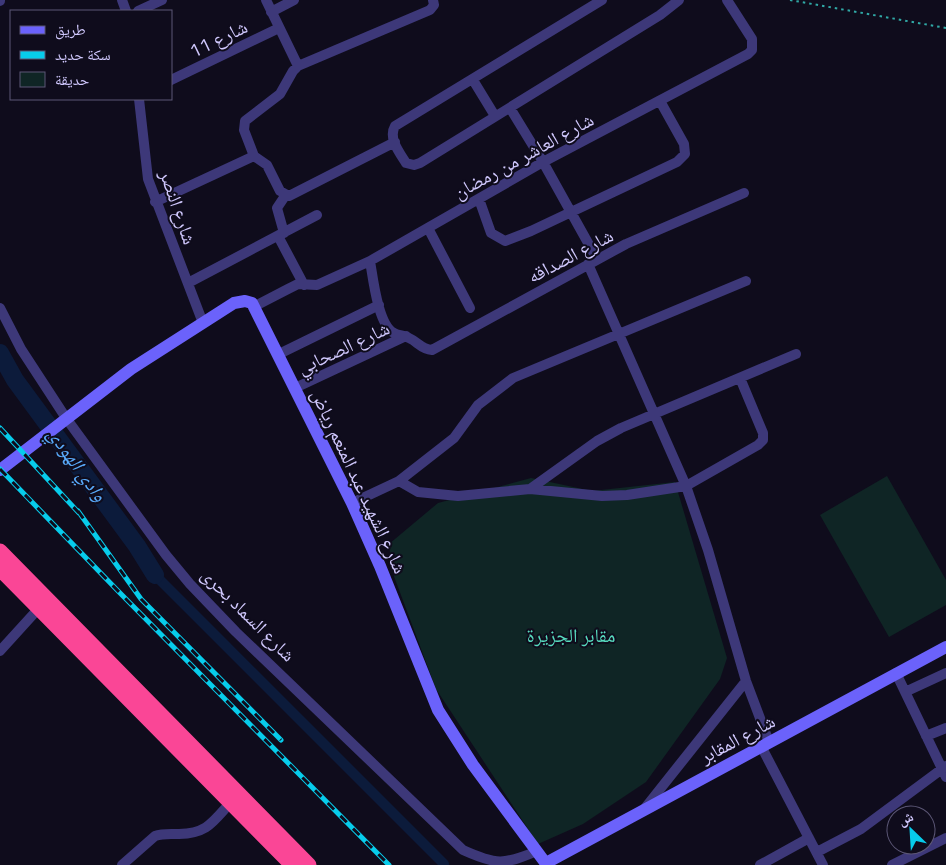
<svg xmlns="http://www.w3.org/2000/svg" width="946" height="865" font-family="'Titillium Web','Noto Naskh Arabic',sans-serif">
  <rect width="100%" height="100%" fill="#0f0c1c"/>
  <!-- green -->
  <path fill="#0f2525" d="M887,476L946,580V605L889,637L820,515Z
    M531,478L592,491L675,482L727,658L720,679L646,782L583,824L538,844L436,689L392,571L389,544L438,503Z"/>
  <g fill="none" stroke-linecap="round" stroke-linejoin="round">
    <!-- canal -->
    <path stroke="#0c1b3b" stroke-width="10" d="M155,575L444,864"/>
    <!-- river -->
    <path stroke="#0c1b3b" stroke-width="18" d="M0,353L15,380L137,546L155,575"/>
    <!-- path -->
    <path stroke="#30a9a6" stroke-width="2" stroke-dasharray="2.5 4" stroke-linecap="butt" d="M790,0L946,28"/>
    <!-- street -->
    <path stroke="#3d3879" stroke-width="10" d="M122,0L126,11
      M266,0L298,66
      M602,0L395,126C388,138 399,152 406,163L414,165L420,163L660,15L679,0
      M0,1V0
      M138,11L162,0
      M271,12L294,0
      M171,80L279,28
      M473,80L495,116
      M139,99L148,179L203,323
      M510,108L543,162L597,259
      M395,142L289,196L280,191L267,165L254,156L244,130L245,121L280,94L293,71L298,66L430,10L434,5L433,0
      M479,199L491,233L505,241L531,231L677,162L685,154L684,144L660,101
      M155,202L254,156
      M428,228L470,308
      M284,233L277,208L285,196
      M278,236L304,285
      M370,261C373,278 378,325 394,333C399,336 404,335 409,338C418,342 421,349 432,350L626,244L744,193
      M588,264L686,486L708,550L746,681L769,742
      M188,283L317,215
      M255,306L288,289L298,284L317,285L370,261L543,162L748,54L752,50V39L727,0
      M0,308L21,349L66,418L166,555L190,584L236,632L463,850C496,865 504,865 537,851
      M279,354L379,305
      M295,388L406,336
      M399,481L454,438L478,405L513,378L746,281
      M530,489L597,441L621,428L796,354
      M352,503L399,481L418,492L458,496L530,489L602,496L627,495L686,486L758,445L763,440V433L740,378
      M0,651L39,608
      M896,673L946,777
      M905,692L946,673
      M926,736L946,728
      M761,746L823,865
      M645,808L746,681
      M817,852L861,829L946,766
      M122,865L155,836C163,833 171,834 179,834C207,833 212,823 230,803
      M760,865L809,838
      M892,865L946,838"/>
    <!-- secondary -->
    <path stroke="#6b62fb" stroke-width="12" d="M0,470L131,369L234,303L245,301L252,303L352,503L380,566L438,710L473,765L547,865
      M546,863L946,647"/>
    <!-- highway -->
    <path stroke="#fa4696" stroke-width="15" d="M0,551L309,865
      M0,569L292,865"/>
    <defs>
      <path id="rail" d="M0,428L79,513
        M0,469L120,593L389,865
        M78,511L141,599L281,740"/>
    </defs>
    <!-- rail casing -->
    <use href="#rail" stroke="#07cceb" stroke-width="5"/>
    <!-- rail -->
    <use href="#rail" stroke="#0f0c1c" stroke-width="3" stroke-dasharray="9" stroke-linecap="butt"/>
  </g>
  <g text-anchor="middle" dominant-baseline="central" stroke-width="4" stroke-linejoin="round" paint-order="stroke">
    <!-- street labels -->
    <g font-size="19" fill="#d0c8fd" stroke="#0f0c1c">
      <text transform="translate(218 38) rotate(-26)">شارع 11</text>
      <text transform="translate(523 155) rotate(-29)">شارع العاشر من رمضان</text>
      <text transform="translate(179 207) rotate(71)">شارع النصر</text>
      <text transform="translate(570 255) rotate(-28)">شارع الصداقه</text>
      <text transform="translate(343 347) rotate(-25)">شارع الصحابي</text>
      <text transform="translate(360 481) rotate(65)">شارع الشهيد عبد المنعم رياض</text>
      <text transform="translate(249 614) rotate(45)">شارع السماد بحرى</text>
      <text transform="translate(737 738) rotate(-28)">شارع المقابر</text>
    </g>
    <!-- park labels -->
    <g font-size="19" fill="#57dabe" stroke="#0f0c1c">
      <text x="571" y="634">مقابر الجزيرة</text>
    </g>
    <!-- water labels -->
    <g font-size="20" font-style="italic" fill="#59aafa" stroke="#0f0c1c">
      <text transform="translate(78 464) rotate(54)">وادي الهودي</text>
    </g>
  </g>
  <!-- legend -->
  <rect x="10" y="10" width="162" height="90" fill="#0f0c1c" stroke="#5c5776"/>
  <rect x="20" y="26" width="25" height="8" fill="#6b62fb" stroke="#5c5776"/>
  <text x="55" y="35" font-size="15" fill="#d0c8fd">طريق</text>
  <rect x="20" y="51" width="25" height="8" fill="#07cceb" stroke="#5c5776"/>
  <text x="55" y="60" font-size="15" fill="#d0c8fd">سكة حديد</text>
  <rect x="20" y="72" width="25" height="15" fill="#0f2525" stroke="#5c5776"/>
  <text x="55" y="85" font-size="15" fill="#d0c8fd">حديقة</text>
  <!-- north arrow -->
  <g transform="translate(911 830) rotate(335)"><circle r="24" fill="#0f0c1c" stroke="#5c5776"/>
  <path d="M0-4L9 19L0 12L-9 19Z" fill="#07cceb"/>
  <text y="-8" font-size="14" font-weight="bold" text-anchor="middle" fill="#d0c8fd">ش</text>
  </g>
</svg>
